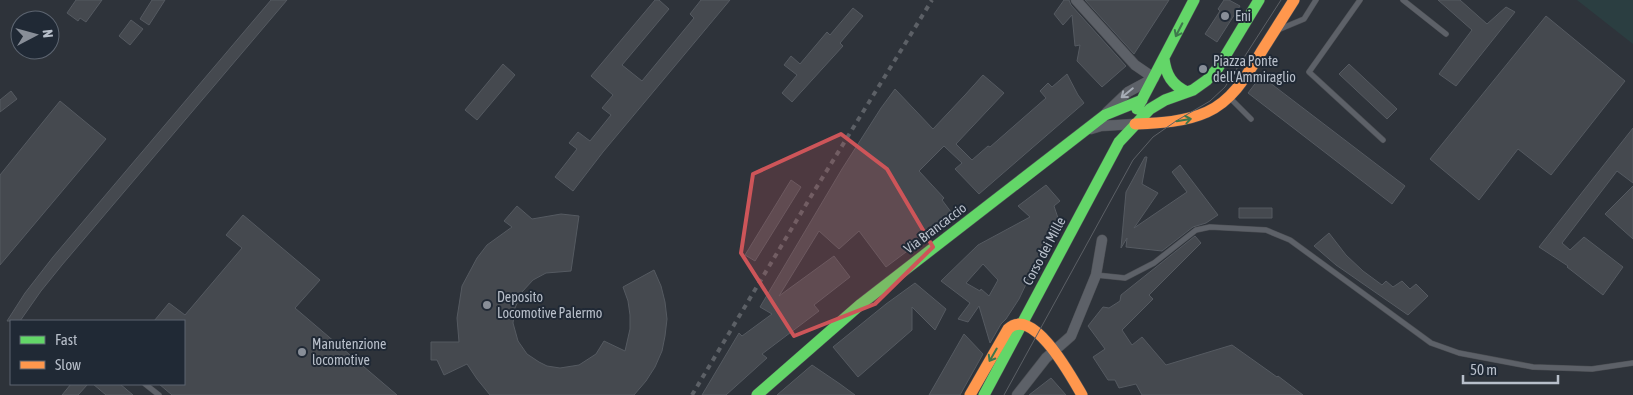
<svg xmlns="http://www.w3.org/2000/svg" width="1633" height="395" font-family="'Asap Condensed',sans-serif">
  <rect width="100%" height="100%" fill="#2e333a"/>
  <!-- green -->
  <path fill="#2b3e41" d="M1577,0H1633V44Z"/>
  <!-- building -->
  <path fill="#45494f" stroke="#555a61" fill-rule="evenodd" d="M76,0H102L86,22L80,18L78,21L67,13Z
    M152,0H165L149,25L140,19Z
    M271,0H287L62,265L41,291L20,321H7L25,293L53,257Z
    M655,0H659L669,9L622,65L642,81L694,18L690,14L701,0H730L603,152L573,191L555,177L577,149L569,143L578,132L590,141L611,115L602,108L613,95L591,76Z
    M1064,0H1069L1071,5L1126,66L1102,87L1077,61L1080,45L1075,46L1072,15L1063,25L1054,14Z
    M1085,0H1169L1134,54Z
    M1224,0H1229L1240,6L1217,42L1205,34L1220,11L1218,9Z
    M1438,0H1460L1487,24L1506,7L1515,12L1456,86L1439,74L1472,30Z
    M853,8L863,16L840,43L843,46L792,102L782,93L797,75L784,65L791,56L800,64L827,32L830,35Z
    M1546,16L1625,81L1551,175L1518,149L1479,200L1430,159Z
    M131,20L143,29L130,45L119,36Z
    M503,64L515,75L477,120L465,110Z
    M1349,64L1397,109L1387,119L1339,74Z
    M1067,74L1078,95L1084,103L979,194L955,169L962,163L944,146L919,171L944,198L942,200L954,216L886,267L859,231L839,249L819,231L779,296L834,256L850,277L814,305L819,311L762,354L767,358L726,395H702L739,333L742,336L772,314L760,307L842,169L881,108L895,89L933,129L965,95L983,75L1004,93L956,144L972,160L988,146L990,147L1046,98L1040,91L1048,83L1052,87Z
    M1261,76L1405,186L1392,204L1248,93Z
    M11,91L17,99L0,112V100Z
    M60,101L106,139L0,265V175Z
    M1633,128V183L1617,171L1562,243L1570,250L1584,237L1623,267L1603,295L1567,267L1568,266L1539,247Z
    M1145,157H1147L1142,184L1158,193L1134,228L1187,192L1172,172L1180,165L1218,215L1206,223L1193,227L1162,251L1126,247L1127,238L1121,248L1126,192Z
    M791,180L801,187L755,261L745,255Z
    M1046,185L1060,201L1054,206L1060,224L1048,238L1019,299L1006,319L1001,324L990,343L979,306L968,322L958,319L970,303L941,281L978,245L1030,217L1018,206ZM983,264L998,280L989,296L981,289L980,291L966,283Z
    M1633,186V239L1605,214Z
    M517,206L532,219L561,214L579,216L571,271L546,273L533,280L522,292L515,308L513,323L518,341L527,354L539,362L547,366L560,368L579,365L596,354L604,341L625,351L630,329V315L628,301L623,287L654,270L661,286L665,302L667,319L665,336L662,351L655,367L646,381L634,395H490L477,379L467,364L444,375L437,360H431V342H459L457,318L462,286L477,258L487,245L512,227L504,221Z
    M1239,208H1272V218H1239Z
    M243,215L320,280L295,308L397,395H172L159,384H184V321H154L169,303L185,315L242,248L226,235Z
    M1329,233L1346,255L1363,271L1382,285L1386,281L1393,287L1402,281L1410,289L1416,284L1428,296L1408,315L1336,265L1314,246Z
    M1195,236L1201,243L1149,295L1153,299L1122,330L1132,345L1142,337L1166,365L1232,345L1277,377L1278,376L1303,395H1142L1136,384L1119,388L1115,380H1108L1093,357L1105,349L1088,326L1103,307L1109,308L1120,301L1121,295Z
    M915,283L946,309L935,330L912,307V330L858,377L833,347L886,304Z
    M964,334L983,354L960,395H929Z
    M812,365L840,384L855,395H777Z
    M1051,378L1066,395H1029Z
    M71,384H88L78,395H62Z
    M93,384H120L133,395H106Z"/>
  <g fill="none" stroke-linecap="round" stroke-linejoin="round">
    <defs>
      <path id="lane" d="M1360,0L1309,72L1383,140
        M1403,0L1446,34
        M1280,29L1304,19L1316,0
        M1230,98L1251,119
        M1096,275L1125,278L1154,263L1196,230L1210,227L1266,230L1290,240L1431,343L1459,353L1533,367L1592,369L1633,363
        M145,384L159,395"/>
      <path id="street" d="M1076,0L1135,65L1154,78
        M1107,112L1128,92L1154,78
        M1091,129L1101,126L1135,124
        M1017,395L1046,358L1071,336L1096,275L1102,240"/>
      <path id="fast" d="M1164,59C1166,75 1172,85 1187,92
        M1137,109L1194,0
        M757,395L861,304L1105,115L1142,100
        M984,395L1119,142L1150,109L1165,100L1193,90L1207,80L1218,68L1259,0"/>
      <path id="slow" d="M1135,124C1159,123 1185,122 1207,112C1234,100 1248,73 1263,49C1273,33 1284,16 1294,0
        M970,395L1008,329C1033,305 1072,378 1082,395"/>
    </defs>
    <!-- lane casing -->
    <use href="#lane" stroke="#4c4f54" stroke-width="6"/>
    <!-- street casing -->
    <use href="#street" stroke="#4c4f54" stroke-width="11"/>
    <!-- fast casing -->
    <use href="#fast" stroke="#4c4f54" stroke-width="12"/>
    <!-- slow casing -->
    <use href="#slow" stroke="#4c4f54" stroke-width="12"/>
    <!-- lane -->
    <use href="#lane" stroke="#5d6168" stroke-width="5"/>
    <!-- street -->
    <use href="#street" stroke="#5d6168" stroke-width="10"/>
    <!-- fast -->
    <use href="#fast" stroke="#63d668" stroke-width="11"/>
    <!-- slow -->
    <use href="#slow" stroke="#ff974d" stroke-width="11"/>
    <!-- tram -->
    <path stroke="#5c6066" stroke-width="1" d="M1004,395L1133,160L1153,137L1176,121L1210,101L1225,87L1281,0"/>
    <!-- rail -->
    <path stroke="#5c6066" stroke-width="4" stroke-dasharray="5 5" stroke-linecap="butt" d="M692,395L813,193L932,0"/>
  </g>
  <!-- one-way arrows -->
  <defs><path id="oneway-shaft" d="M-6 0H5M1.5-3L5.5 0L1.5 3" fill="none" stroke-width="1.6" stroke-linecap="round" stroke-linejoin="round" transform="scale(1.25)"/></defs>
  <g stroke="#3e774c">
    <use href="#oneway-shaft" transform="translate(1179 30) rotate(117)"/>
    <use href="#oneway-shaft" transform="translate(1184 120) rotate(-9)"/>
    <use href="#oneway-shaft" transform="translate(993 355) rotate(120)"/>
  </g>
  <use stroke="#a6acb6" href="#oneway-shaft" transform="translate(1127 93) rotate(141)"/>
  <!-- marked area -->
  <path fill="#cd5559" fill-opacity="0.2" stroke="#cd5559" stroke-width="4" stroke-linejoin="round" d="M841,134L887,169L933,247L875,304L794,336L741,253L753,174Z"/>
  <!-- markers -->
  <g fill="#888e98" stroke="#202935" stroke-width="2">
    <circle cx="1225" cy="16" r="5"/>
    <circle cx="1203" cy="69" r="5"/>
    <circle cx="487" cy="305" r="5"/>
    <circle cx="302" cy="352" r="5"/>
  </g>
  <g text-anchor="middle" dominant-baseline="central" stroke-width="4" stroke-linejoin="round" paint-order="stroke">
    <!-- poi labels -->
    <g font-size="14" fill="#b8bfca" stroke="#202935" text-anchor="start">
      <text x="1235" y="16">Eni</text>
      <text x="1213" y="61">Piazza Ponte<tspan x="1213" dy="16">dell'Ammiraglio</tspan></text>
      <text x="497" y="297">Deposito<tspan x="497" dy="16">Locomotive Palermo</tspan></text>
      <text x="312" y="344">Manutenzione<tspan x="312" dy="16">locomotive</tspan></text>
    </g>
    <!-- street labels -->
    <g font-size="14" fill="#b8bfca" stroke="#202935">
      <text transform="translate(935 228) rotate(-37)">Via Brancaccio</text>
      <text transform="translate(1044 251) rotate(-62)">Corso dei Mille</text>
    </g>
  </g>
  <!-- legend -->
  <rect x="10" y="320" width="175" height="65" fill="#202935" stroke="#5d6571"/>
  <rect x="20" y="336" width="25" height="8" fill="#63d668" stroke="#5d6571"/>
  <text x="55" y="345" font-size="15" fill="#b8bfca">Fast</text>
  <rect x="20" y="361" width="25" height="8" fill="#ff974d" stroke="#5d6571"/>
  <text x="55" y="370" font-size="15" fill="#b8bfca">Slow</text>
  <!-- north arrow -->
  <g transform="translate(35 35) rotate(84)"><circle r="24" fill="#202935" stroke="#5d6571"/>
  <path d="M0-4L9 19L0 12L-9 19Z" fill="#888e98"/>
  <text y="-8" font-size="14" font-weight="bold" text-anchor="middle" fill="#b8bfca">N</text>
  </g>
  <!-- scale -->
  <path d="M1463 375v8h95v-8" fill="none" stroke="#b8bfca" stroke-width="2.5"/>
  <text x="1470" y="375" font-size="15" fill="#b8bfca" stroke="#202935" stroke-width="4" paint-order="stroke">50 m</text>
</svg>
